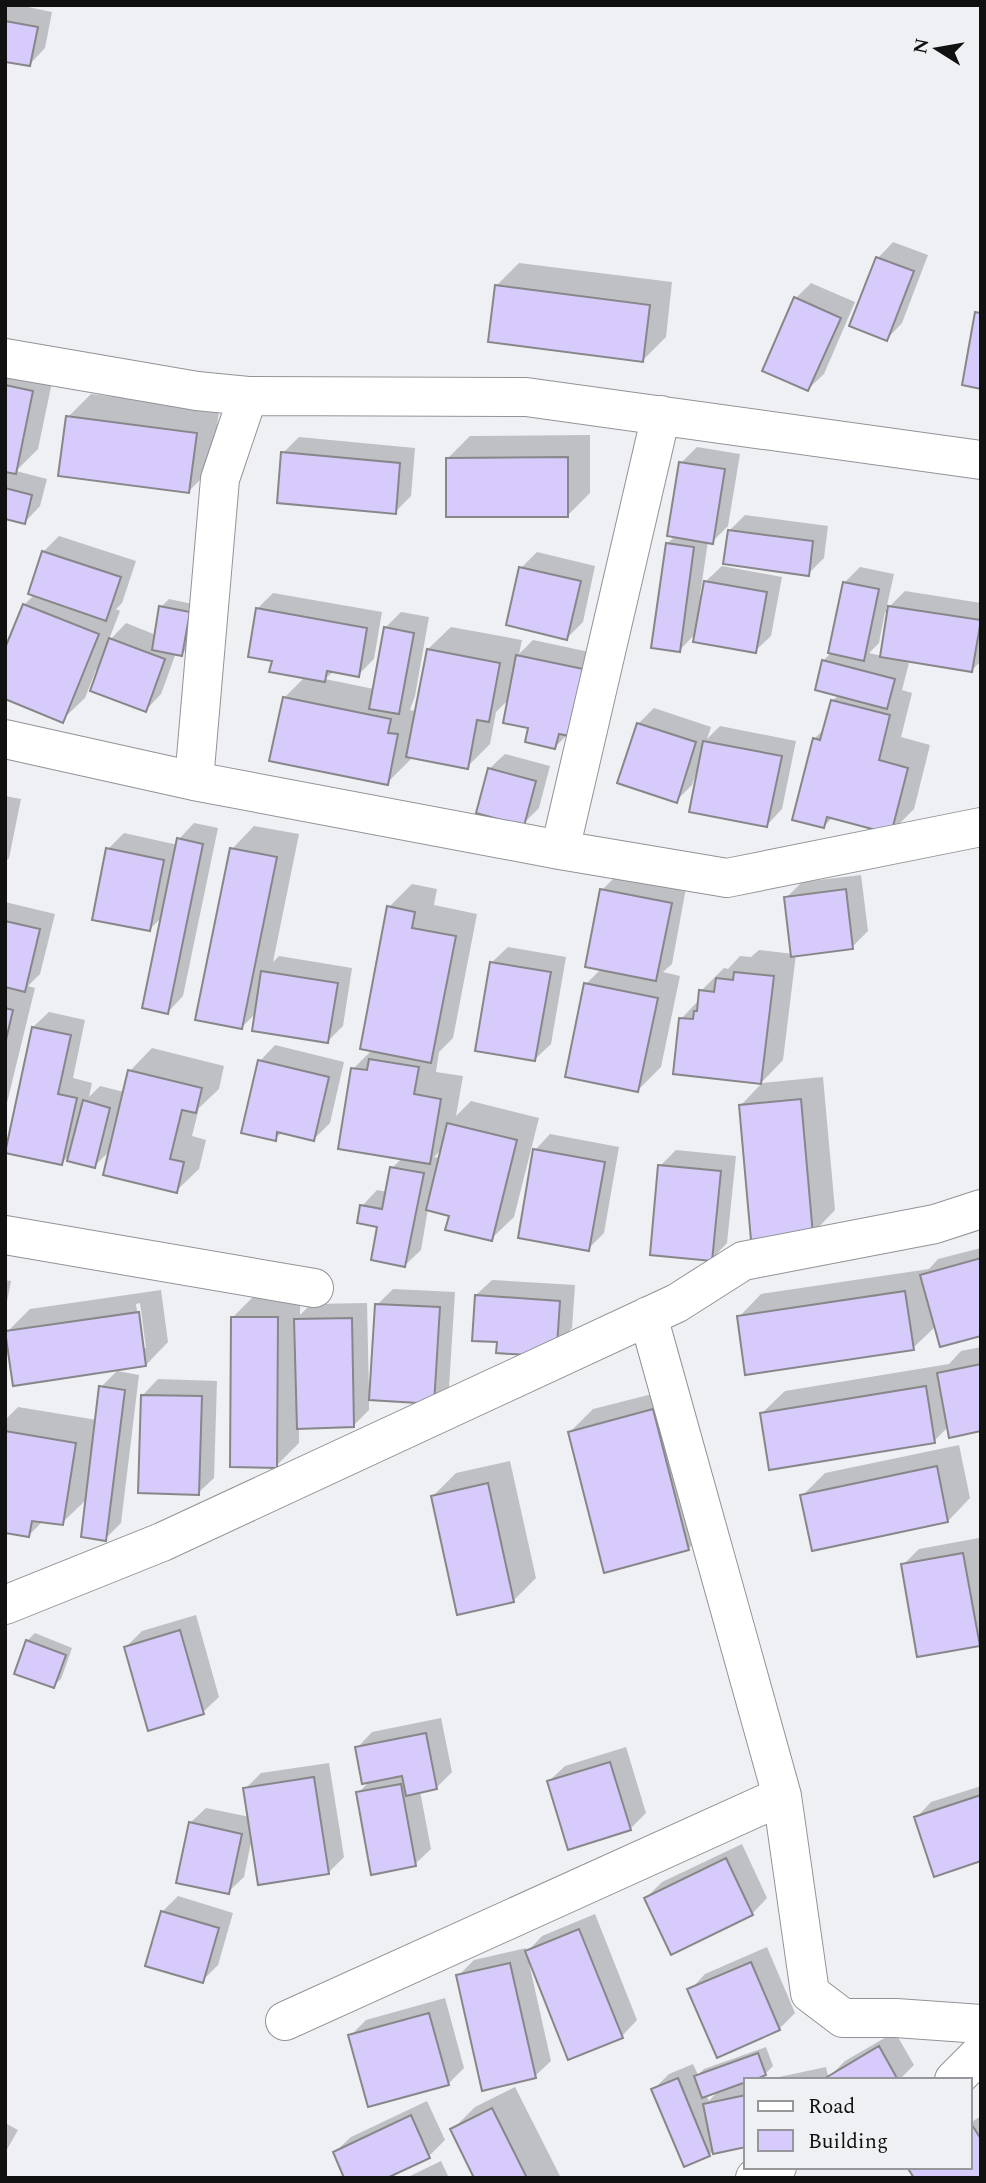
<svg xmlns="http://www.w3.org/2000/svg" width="986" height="2183" font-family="Spectral,serif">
  <rect width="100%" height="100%" fill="#eff0f4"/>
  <!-- shadow -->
  <path fill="#0003" fill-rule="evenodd" d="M5,5H18L52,12L45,48L30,64L5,60Z
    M893,242L928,255L902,323L887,339L851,325L878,258Z
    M519,263L672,282L666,337L643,360L496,286Z
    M811,283L855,302L824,374L808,389L796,298Z
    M5,358L55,368L38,449L16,471L47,479L40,506L25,522L5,517Z
    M91,394L219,410L212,468L189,491L68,417Z
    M590,435V493L567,516L448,458L470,436Z
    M299,437L415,448L411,496L395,512L283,453Z
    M697,447L740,454L728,526L712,542L708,541L700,595L703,596L706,581L722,566L782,577L771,636L755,651L696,633L679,651L667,544L675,536L681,463Z
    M745,515L828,526L824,558L808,574L729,531Z
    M59,536L136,561L122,603L116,609L120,611L108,642L126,623L156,635L161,607L169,599L197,605L190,646L182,654L176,653L161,694L146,710L96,670L85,698L62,720L5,652L25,604L34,595L30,593L44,551Z
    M537,552L595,566L583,622L567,638L521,568Z
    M860,567L894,574L886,610L905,591L981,603V661L972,670L901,658V661L909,663L902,690L912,693L901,737L930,745L914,809L891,832L833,817L823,827L814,739L825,728L832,701L839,695L817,689L824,660L832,652L845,582ZM885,612L888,613L882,656L869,653L879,643Z
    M273,593L382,612L374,659L358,675L334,671L325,679L374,689L385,628L401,612L429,617L415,696L410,710L416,711L428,649L451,627L522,640L519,654L533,640L608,656L568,734L555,747L530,726L509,699L496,712L490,744L467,767L411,756L410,760L387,783L284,698L305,677L274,660L257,609Z
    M654,708L711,727L707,739L720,726L796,741L782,809L767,825L696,773L692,785L676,801L638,724Z
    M505,754L550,766L539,808L523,824L489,769Z
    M5,796L21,799L9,858L5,862Z
    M194,823L218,828L183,996L168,1012L163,916L149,930L108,849L124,833L178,845L179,839Z
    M254,826L299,834L273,962L279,956L352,968L343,1026L327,1042L257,1012L242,1027L232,849Z
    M618,874L686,888L672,964L663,972L680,976L661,1067L638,1090L586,984L601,969L602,890Z
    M861,875L868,931L852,947L796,954L783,1060L761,1083L681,1019L700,999L701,991L724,968L728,969L740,956L751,957L759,950L793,954L786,898L802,882Z
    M412,884L437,889L434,905L477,914L453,1038L439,1052L436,1072L463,1076L456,1116L471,1101L539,1118L514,1217L491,1239L451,1214L428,1209L421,1250L405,1265L379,1226L362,1206L377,1190L387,1192L392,1168L402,1158L353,1069L372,1050L389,907ZM442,1149L440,1158L434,1157Z
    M5,902L55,914L40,974L28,986L35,988L5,1111Z
    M508,947L566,957L551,1044L535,1059L492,962Z
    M49,1012L85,1020L73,1078L92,1083L89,1097L100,1086L124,1092L130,1071L152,1048L224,1066L219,1089L199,1108L192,1136L206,1140L199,1169L176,1191L111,1150L94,1166L70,1154L62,1163L33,1027Z
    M275,1045L344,1062L330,1123L314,1139L282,1132L275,1139L260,1061Z
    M823,1077L835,1210L813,1233L741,1105L762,1083Z
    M550,1134L619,1147L604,1233L588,1249L535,1150Z
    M676,1150L736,1156L727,1243L712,1259L660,1166Z
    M981,1248V1334L936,1326L913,1348L739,1317L761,1294L929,1269L938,1259Z
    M5,1280L11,1281L5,1312Z
    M492,1280L575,1285L572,1328L556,1344L499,1341L476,1295Z
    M393,1289L455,1292L449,1387L433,1402L369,1398V1410L353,1426L299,1427V1443L276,1466L233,1317L255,1295L300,1294V1315L311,1304L367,1303L369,1392H372L377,1305Z
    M161,1290L168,1342L146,1365L7,1332L30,1309ZM140,1303L146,1348H142L136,1304Z
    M981,1347V1430L949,1426L934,1441L762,1413L785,1391L949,1364L961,1351Z
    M117,1371L139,1375L121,1523L105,1539L87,1499L62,1523L43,1521L29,1535L5,1516V1420L18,1407L97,1420L101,1387Z
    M158,1379L217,1381L214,1478L198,1493L143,1395Z
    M676,1388L711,1526L688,1549L570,1432L593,1409Z
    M959,1445L970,1498L948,1521L802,1496L825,1473Z
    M510,1461L536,1578L513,1601L433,1496L456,1473Z
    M979,1538L981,1551V1643L979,1645L903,1565L919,1549Z
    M196,1615L219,1697L203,1712L126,1647L142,1631Z
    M35,1633L72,1648L61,1679L53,1686L27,1641Z
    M441,1718L452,1772L436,1788L420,1791L431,1849L415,1864L358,1793L370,1781L357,1748L372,1732Z
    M626,1747L646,1813L630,1829L549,1781L565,1766Z
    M329,1763L344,1857L328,1873L252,1837L244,1877L228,1892L190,1823L206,1808L250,1817L245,1789L261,1773Z
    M981,1786V1859L916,1818L931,1802Z
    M742,1844L767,1898L752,1914L646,1898L662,1882Z
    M178,1896L233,1913L218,1965L202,1981L162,1912Z
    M595,1914L637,2020L622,2036L531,1963H529L551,2061L535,2076L458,1976L474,1960L526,1948L527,1952L542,1936Z
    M767,1947L795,2013L779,2029L690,1990L705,1974Z
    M445,1998L464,2068L448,2084L350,2036L366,2020Z
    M895,2032L914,2065L899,2080H831L829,2077L845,2061Z
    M766,2047L773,2066L765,2074L742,2082L743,2084H746V2145L714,2152V2150L709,2155L653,2090L669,2074L693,2064L698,2075L704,2069ZM719,2090L709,2101L706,2095Z
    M826,2067L829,2080H765Z
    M515,2087L561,2178H476L452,2130L475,2107Z
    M427,2101L445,2140L429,2156L383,2178L335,2152L351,2137Z
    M981,2116V2178L970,2167V2123Z
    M5,2123L18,2130L5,2153Z
    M441,2161L449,2178H406Z"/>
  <!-- building -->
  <path fill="#d6cbfb" stroke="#878689" stroke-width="2" d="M5,21L38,27L30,66L5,62Z
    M876,257L914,271L887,341L849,326Z
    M495,285L650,305L643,362L488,342Z
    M794,297L841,318L808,391L762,371Z
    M975,312L981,313V389L962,385Z
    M5,385L33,391L16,474L5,472Z
    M66,416L197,433L189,493L58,476Z
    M281,452L400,463L396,514L277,503Z
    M568,457V517H446V458Z
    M679,462L725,469L713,544L667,536Z
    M5,488L32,495L25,524L5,519Z
    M728,530L813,541L809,576L723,564Z
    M666,543L694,547L680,652L651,648Z
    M42,551L121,577L106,621L28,594Z
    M519,567L581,581L567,640L506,625Z
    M704,581L767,592L756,653L693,642Z
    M843,582L879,589L864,661L828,653Z
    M23,604L99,634L63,723L5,699V648Z
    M159,606L190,612L182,656L152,650Z
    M888,606L981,620L972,672L880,657Z
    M256,608L367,628L359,677L327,671L325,682L269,672L272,661L248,657Z
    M384,627L414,633L399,714L369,709Z
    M109,638L165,659L146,712L90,691Z
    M427,649L500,663L489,722L477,720L468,769L406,757Z
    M516,655L593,671L580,738L559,734L555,749L525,742L528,728L503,723Z
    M822,660L895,679L887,709L815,690Z
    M283,697L391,719L388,733L398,734L388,785L269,761Z
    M831,700L890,715L879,760L908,768L891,834L827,817L824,828L792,820L813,738L820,740Z
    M637,723L696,742L677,803L617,783Z
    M703,741L782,756L767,827L689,812Z
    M488,768L536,781L524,826L476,813Z
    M177,838L203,844L168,1014L142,1008Z
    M106,848L164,860L150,931L92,920Z
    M230,848L277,857L242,1029L195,1020Z
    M600,889L672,903L656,981L585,967Z
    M846,889L853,949L791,957L784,897Z
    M387,906L415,912L412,928L456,936L431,1063L360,1049Z
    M5,921L40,929L25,992L5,987Z
    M490,962L551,972L535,1061L475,1051Z
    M261,971L338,983L328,1043L252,1031Z
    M734,972L774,976L761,1084L673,1074L679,1018L693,1019L694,1011H697L699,990L714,992L716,978L733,980Z
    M584,983L658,998L638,1092L565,1077Z
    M5,1008L13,1010L5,1044Z
    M32,1027L71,1035L58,1094L77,1098L62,1165L5,1153Z
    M369,1059L419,1067L414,1094L441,1099L430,1164L338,1149L351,1068L367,1070Z
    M258,1060L329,1077L314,1141L277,1132L276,1141L241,1133Z
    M128,1070L202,1088L196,1113L182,1110L170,1159L184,1162L177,1193L103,1175Z
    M801,1099L813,1235L751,1240L739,1105Z
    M83,1100L110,1108L95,1168L67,1161Z
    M447,1123L517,1140L492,1241L445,1230L449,1216L426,1210Z
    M533,1149L605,1162L589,1251L518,1238Z
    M658,1165L721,1171L712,1261L650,1255Z
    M390,1167L424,1173L405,1267L371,1260L377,1227L357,1223L360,1205L382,1209Z
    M981,1258V1336L940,1347L920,1275Z
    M905,1291L914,1350L745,1375L737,1316Z
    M475,1295L560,1301L557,1346L543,1356L496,1353L497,1342L472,1341Z
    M375,1304L440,1307L434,1404L369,1400Z
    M139,1312L146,1366L13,1386L5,1331Z
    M231,1317H278L277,1468L230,1467Z
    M352,1318L354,1427L297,1429L294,1319Z
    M981,1364V1431L949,1438L937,1373Z
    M99,1386L125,1390L106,1541L81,1537Z
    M926,1386L935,1443L769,1470L760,1413Z
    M141,1395L202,1396L199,1495L138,1493Z
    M653,1409L689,1550L604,1573L568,1432Z
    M5,1431L76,1443L63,1525L32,1521L29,1537L5,1533Z
    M937,1466L948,1522L812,1551L800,1495Z
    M488,1483L514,1602L457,1615L431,1496Z
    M963,1553L980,1646L917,1657L901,1564Z
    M180,1630L204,1714L148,1731L124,1647Z
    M26,1640L66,1655L54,1688L14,1674Z
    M426,1733L437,1789L406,1796L402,1776L362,1784L355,1747Z
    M610,1762L631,1830L568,1850L547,1781Z
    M314,1777L329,1874L258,1885L243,1788Z
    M401,1784L416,1866L371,1875L356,1792Z
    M981,1795V1861L934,1877L914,1817Z
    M189,1822L242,1834L229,1894L176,1883Z
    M726,1858L753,1915L671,1955L644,1898Z
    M161,1911L219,1928L203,1983L145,1966Z
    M579,1929L623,2038L568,2060L525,1951Z
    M751,1962L780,2030L717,2058L687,1989Z
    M510,1963L536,2078L482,2091L456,1975Z
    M429,2013L449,2085L368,2107L348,2035Z
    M879,2046L898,2080H829L827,2077Z
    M758,2053L766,2075L754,2080H746V2082L702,2098L694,2076Z
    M678,2078L710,2156L684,2167L651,2089Z
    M746,2095V2147L713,2154L703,2104Z
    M492,2108L527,2178H474L450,2129Z
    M411,2115L430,2158L387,2178H344L333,2152Z
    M972,2125L981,2139V2178H914L907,2167H970V2127Z"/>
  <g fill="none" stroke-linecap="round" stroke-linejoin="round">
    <defs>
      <path id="minor" d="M5,358L197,391L248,396L526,397L981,460
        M5,739L194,781L560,850L727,878L981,827
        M194,781L220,479L248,396
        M560,850L661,415
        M5,1235L314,1288
        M648,1316L782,1796L810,1993L843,2018H896L981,2024
        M5,1605L162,1542L677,1303L743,1261L935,1224L981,1209
        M285,2021L782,1796
        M954,2080L981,2053
        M755,2178L777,2167"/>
    </defs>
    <!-- minor casing -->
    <use href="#minor" stroke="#919396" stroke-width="40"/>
    <!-- minor -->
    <use href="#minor" stroke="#fff" stroke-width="38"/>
  </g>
  <!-- border -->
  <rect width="986" height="2183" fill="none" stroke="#111112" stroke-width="14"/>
  <!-- legend -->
  <rect x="744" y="2078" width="228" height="91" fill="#eff0f4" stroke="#96979a" stroke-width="2"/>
  <rect x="758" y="2101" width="35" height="10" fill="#ffffff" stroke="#96979a" stroke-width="2"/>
  <text x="808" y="2113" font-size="21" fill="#111112">Road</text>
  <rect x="758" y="2130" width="35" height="21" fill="#d6cbfb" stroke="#96979a" stroke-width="2"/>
  <text x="808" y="2148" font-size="21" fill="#111112">Building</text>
  <!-- north arrow -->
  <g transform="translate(937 49) rotate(281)" stroke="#eff0f4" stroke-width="5" paint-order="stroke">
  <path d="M0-5L12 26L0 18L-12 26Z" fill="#111112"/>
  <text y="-10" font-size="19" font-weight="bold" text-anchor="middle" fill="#111112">N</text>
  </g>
</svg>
